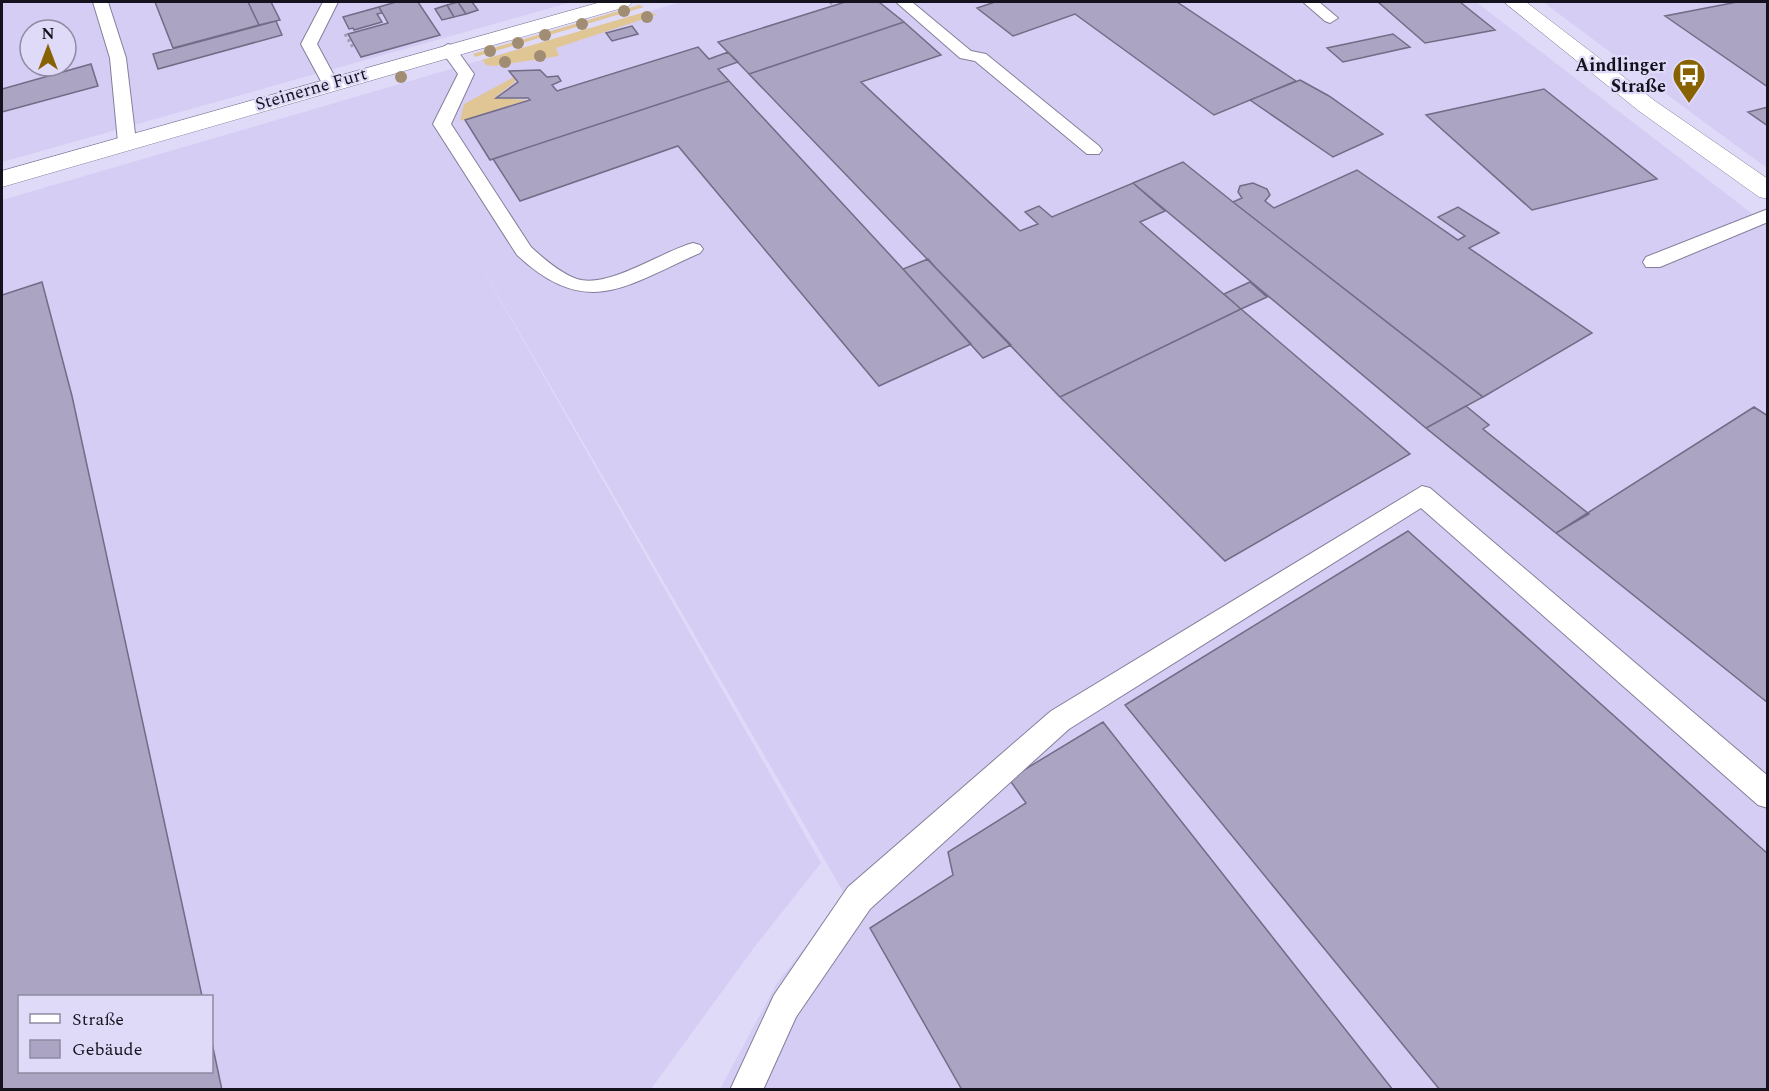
<svg xmlns="http://www.w3.org/2000/svg" width="1769" height="1091" font-family="Spectral,serif">
  <rect width="100%" height="100%" fill="#e0daf9"/>
  <!-- built -->
  <path fill="#d6cdf4" fill-rule="evenodd" d="M2,2H572L2,162ZM30,30H66V66H30Z
    M681,2H1476L1767,225V1089H720L777,983L845,895L462,233L821,863L753,949L651,1089L2,1090V200ZM20,996H212V1072H20Z
    M1543,2H1767V168L1712,128Z"/>
  <!-- green -->
  <path fill="#e0c595" d="M639,5L644,7L475,57L473,54Z
    M648,11L656,15L556,48L559,56L494,66L486,65L482,60Z
    M514,77L515,82L494,98L527,100L460,121L464,104Z"/>
  <!-- building -->
  <path fill="#aba4c2" stroke="#726c87" stroke-width="1.5" d="M155,2H248L259,25L173,48Z
    M248,2H271L280,20L259,25Z
    M396,2H418L440,35L361,57L348,34L388,23L379,7Z
    M458,2H472L478,10L466,14Z
    M458,2L466,14L454,17L447,5Z
    M845,2H879L904,22L749,74L718,42Z
    M995,2H1177L1296,81L1214,115L1075,14L1013,36L977,8Z
    M1378,2H1460L1495,30L1425,43Z
    M1737,2H1768V87L1665,16Z
    M447,5L454,17L442,20L435,9Z
    M379,7L382,13L377,14L382,22L354,30L353,28L349,29L343,17Z
    M276,21L282,35L158,69L153,54Z
    M904,22L941,55L861,82L1020,231L1038,224L1025,212L1039,206L1052,217L1133,183L1165,211L1140,222L1241,309L1060,397L749,74Z
    M632,26L638,34L612,41L606,33Z
    M1393,34L1410,47L1343,62L1327,48Z
    M698,47L709,59L728,52L738,62L718,69L729,81L490,160L465,120L530,100L528,98H496L518,82L509,71L540,70L547,77L558,76L561,81L552,85L557,91Z
    M91,64L98,86L2,112V89Z
    M1300,80L1329,96L1383,134L1333,157L1250,100Z
    M729,81L903,269L971,344L879,386L678,146L520,201L493,159Z
    M1544,89L1657,179L1532,210L1426,115Z
    M1768,107V126L1748,112Z
    M1183,162L1233,202L1483,397L1426,428L1133,183Z
    M1357,170L1458,240L1465,236L1438,217L1458,207L1499,233L1469,248L1592,333L1483,397L1233,202L1242,198L1238,192L1240,186L1253,183L1267,189L1270,195L1265,201L1274,208Z
    M928,259L936,268L1011,345L983,358L903,269Z
    M42,282L72,396L202,996H20V1072H212V1043L222,1090H2V295Z
    M1250,282L1267,297L1241,309L1224,294Z
    M1241,309L1410,454L1225,561L1060,397Z
    M1466,406L1489,425L1483,429L1589,514L1556,533L1426,428Z
    M1754,407L1768,416V703L1556,533Z
    M1408,531L1768,854V1090H1440L1125,705Z
    M1103,722L1393,1090H962L870,928L953,875L948,852L1026,803L1009,779Z"/>
  <g fill="none" stroke-linecap="round" stroke-linejoin="round">
    <defs>
      <path id="service" d="M93,2H108L126,58L136,142L133,146H121L118,142L110,58Z
        M323,2H338L317,44L338,83L330,88L322,83L301,44Z
        M896,2H912L971,51L986,54L1099,146L1102,150L1099,154H1087L975,61L960,58Z
        M1303,2H1319L1338,18L1330,23L1325,21Z
        M448,44L454,46L474,74L451,124L531,247C544,259 560,273 577,279C609,289 662,251 693,243L700,245L703,249L700,253C625,286 587,320 517,255L433,124L458,74L440,49Z
        M1768,209V222L1660,267H1646L1643,262L1646,257Z
        M1422,486L1430,488L1768,776V808L1758,805L1421,508L1069,729L870,909L796,1017L763,1090H730L774,995L848,887L1051,711Z"/>
      <path id="minor" d="M601,2H632L629,6L2,187V171Z"/>
      <path id="secondary" d="M1504,2H1526L1655,101L1768,179V199L1759,197L1639,111Z"/>
    </defs>
    <!-- service casing -->
    <use href="#service" stroke="#847e9a" stroke-width="2"/>
    <!-- minor casing -->
    <use href="#minor" stroke="#847e9a" stroke-width="1"/>
    <!-- secondary casing -->
    <use href="#secondary" stroke="#847e9a" stroke-width="1"/>
    <!-- path -->
    <path stroke="#a19cb4" stroke-width="3" stroke-dasharray="3 3" stroke-linecap="butt" d="M830,2L834,5
      M345,34L354,49"/>
    <!-- service -->
    <use href="#service" fill="#fff" fill-rule="evenodd"/>
    <!-- minor -->
    <use href="#minor" fill="#fff" fill-rule="evenodd"/>
    <!-- secondary -->
    <use href="#secondary" fill="#fff" fill-rule="evenodd"/>
  </g>
  <!-- trees -->
  <g fill="#a08d73">
    <circle cx="624" cy="11" r="6"/>
    <circle cx="647" cy="17" r="6"/>
    <circle cx="582" cy="24" r="6"/>
    <circle cx="545" cy="35" r="6"/>
    <circle cx="518" cy="43" r="6"/>
    <circle cx="490" cy="51" r="6"/>
    <circle cx="540" cy="56" r="6"/>
    <circle cx="505" cy="62" r="6"/>
    <circle cx="401" cy="77" r="6"/>
  </g>
  <!-- icons -->
  <defs>
    <symbol id="bus-pin" viewBox="-11 -11 22 30"><path d="M0 17L-7.5 6A9.5 9.5 0 1 1 7.5 6Z" fill="#886200" stroke="#e0daf9"/><path d="M-5-6H5V4H4V6H2V4H-2V6H-4V4H-5ZM-3.5-4V0h7V-4ZM-3.5 1.2v1.5H-2V1.2ZM2 1.2v1.5H3.5V1.2Z" fill="#fff"/></symbol>
  </defs>
  <g fill-rule="evenodd">
    <use href="#bus-pin" x="1670" y="56" width="38" height="52"/>
  </g>
  <g text-anchor="middle" dominant-baseline="central" stroke-width="4.5" stroke-linejoin="round" paint-order="stroke">
    <!-- far-poi labels -->
    <g font-size="18" font-weight="bold" fill="#14121c" stroke="#e0daf9" text-anchor="end">
      <text x="1666" y="65">Aindlinger<tspan x="1666" dy="21">Straße</tspan></text>
    </g>
    <!-- far-street labels -->
    <g font-size="18" fill="#14121c" stroke="#e0daf9">
      <text transform="translate(311 89) rotate(-16)">Steinerne Furt</text>
    </g>
  </g>
  <!-- border -->
  <rect width="1769" height="1091" fill="none" stroke="#14121c" stroke-width="6"/>
  <!-- legend -->
  <rect x="18" y="995" width="195" height="78" fill="#e0daf9" stroke="#8e8aa1" stroke-width="1.5"/>
  <rect x="30" y="1014" width="30" height="9" fill="#ffffff" stroke="#8e8aa1" stroke-width="1.5"/>
  <text x="72" y="1025" font-size="18" fill="#14121c">Straße</text>
  <rect x="30" y="1040" width="30" height="18" fill="#aba4c2" stroke="#8e8aa1" stroke-width="1.5"/>
  <text x="72" y="1055" font-size="18" fill="#14121c">Gebäude</text>
  <!-- north arrow -->
  <g transform="translate(48 48)"><circle r="28" fill="#e0daf9" stroke="#8e8aa1" stroke-width="1.5"/>
  <path d="M0-4.5L10 22L0 15L-10 22Z" fill="#886200"/>
  <text y="-9" font-size="16" font-weight="bold" text-anchor="middle" fill="#14121c">N</text>
  </g>
</svg>
